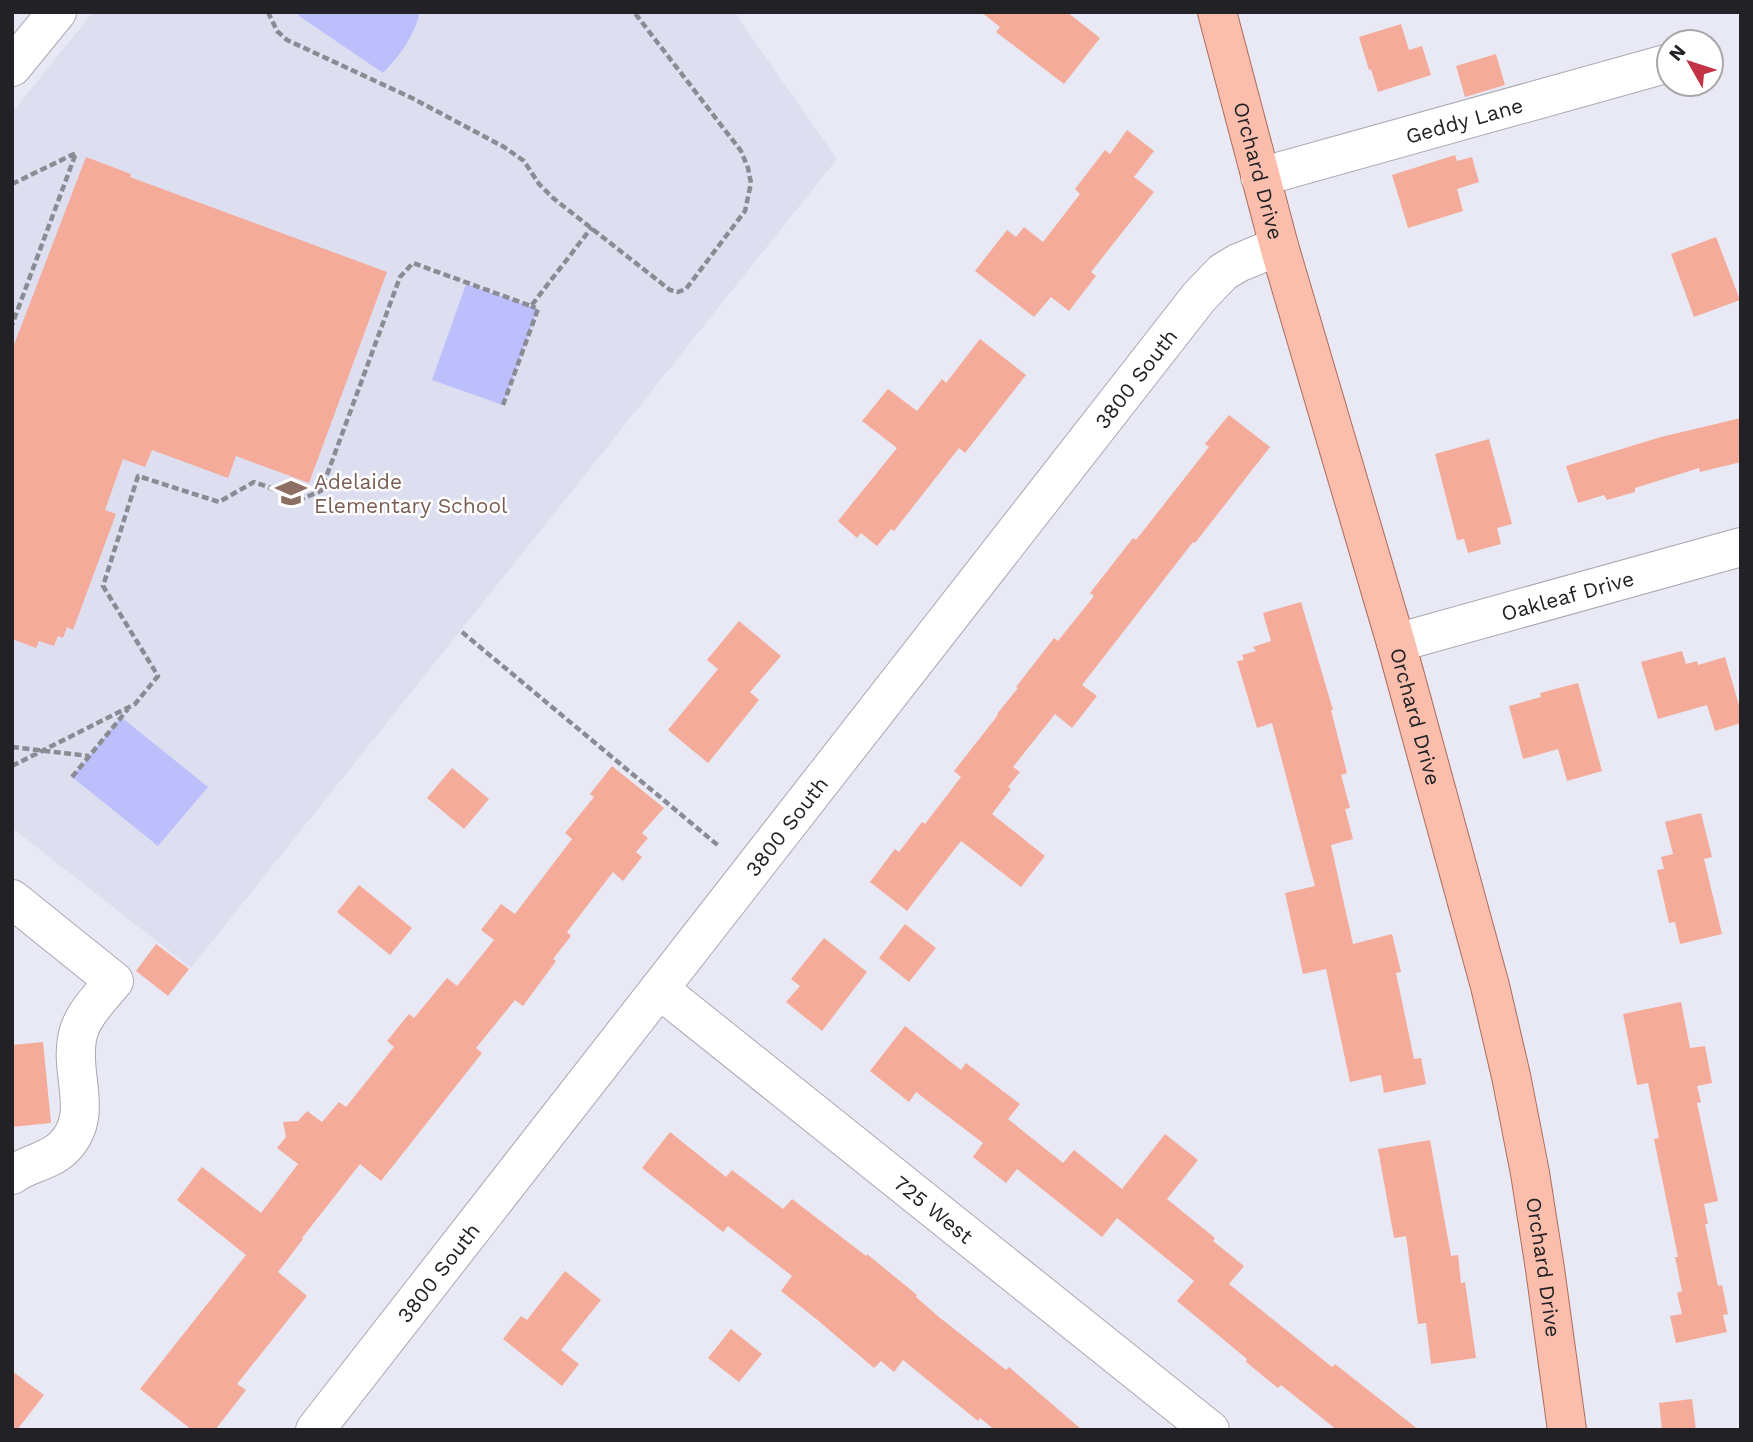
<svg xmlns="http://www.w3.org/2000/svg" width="1753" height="1442" font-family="'Work Sans',sans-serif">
  <rect width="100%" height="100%" fill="#e8e9f4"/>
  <!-- built -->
  <path fill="#dddff1" d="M93,12H734L837,159L191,968L12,828V113Z"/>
  <!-- green -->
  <path fill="#bcbffc" d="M298,12H420C414,37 400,55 383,73L299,16Z
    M466,284L538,309L503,405L432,380Z
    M121,717L208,787L158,846L72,777Z"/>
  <!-- building -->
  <path fill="#f5ab99" d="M981,12H1067L1100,38L1064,84L996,32L1000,27Z
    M1401,24L1409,50L1422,46L1431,75L1378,92L1371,69L1369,70L1359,37Z
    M1496,54L1505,85L1465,97L1456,66Z
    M1127,130L1154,151L1134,177L1154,192L1091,272L1096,276L1069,311L1051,297L1034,317L975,271L1007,230L1016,237L1024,227L1043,242L1080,194L1075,189L1105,150L1110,154Z
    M1455,155L1457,161L1472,157L1479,182L1457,189L1463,211L1408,228L1392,175Z
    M86,157L131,174L130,177L387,272L309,483L236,456L228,478L152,450L145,467L123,459L105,510L116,514L73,630L67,627L63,638L58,636L54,646L39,641L36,648L12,639V350Z
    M1716,237L1740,300L1694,317L1671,254Z
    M980,339L1026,375L965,453L959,448L894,531L891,529L877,546L861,533L857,538L838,521L897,448L862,421L888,389L917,411L942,379L946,383Z
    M1229,415L1270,447L1195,543L1193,542L1082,685L1097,696L1072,728L1055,714L1013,767L1020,772L1008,787L1011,789L992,814L1045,856L1021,887L961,841L907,911L870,882L895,849L899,852L922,822L925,824L961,777L954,771L998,715L997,714L1018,688L1016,687L1054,638L1058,641L1094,596L1090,593L1133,538L1136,540L1209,447L1205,444Z
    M1741,418V462L1700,472L1699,468L1635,488V492L1607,500L1604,495L1578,503L1566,466L1661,437Z
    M1489,439L1512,524L1497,528L1501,544L1468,553L1464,539L1457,540L1435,454Z
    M1301,602L1333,710H1331L1347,773L1341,775L1350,808L1345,809L1353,839L1331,845L1353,944L1392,934L1401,972L1396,973L1414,1059L1421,1058L1426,1084L1384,1093L1381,1075L1350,1082L1326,969L1303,974L1285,893L1315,886L1272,723L1257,728L1237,661L1244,660L1242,655L1256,651L1253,647L1271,641L1263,613Z
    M739,621L781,656L750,692L759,700L708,763L668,730L718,669L707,660Z
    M1682,651L1686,664L1697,661L1698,665L1725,657L1741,712V723L1715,731L1707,705L1658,719L1641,662Z
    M1578,683L1602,771L1567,781L1558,749L1523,759L1509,706L1541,697L1540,693Z
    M612,766L664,808L642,833L648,838L636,852L642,857L623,881L613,872L567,932L571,936L553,959L556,961L523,1006L515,1000L476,1048L482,1053L381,1181L360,1164L302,1238L303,1239L278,1272L307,1296L237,1384L246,1390L215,1430H192L140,1389L246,1255L177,1200L202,1167L261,1213L298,1164L277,1148L286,1137L283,1122L298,1121L307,1111L322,1122L339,1102L346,1107L394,1047L387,1041L409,1014L414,1018L447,978L457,986L494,940L481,930L501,904L515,914L572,839L565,833L594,797L590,794Z
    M452,768L489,799L464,829L427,798Z
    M1701,813L1712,857L1704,859L1722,934L1680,944L1675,922L1669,923L1657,870L1664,869L1661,857L1673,854L1665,822Z
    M359,885L412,928L390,955L337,912Z
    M905,924L936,948L909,982L879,958Z
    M824,938L867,972L822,1031L786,1002L800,986L791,979Z
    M156,944L189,969L168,996L136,971Z
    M1681,1002L1690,1048L1705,1046L1712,1083L1697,1086L1701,1102L1697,1103L1718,1201L1704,1204L1708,1224H1705L1718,1286L1722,1285L1728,1314L1723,1315L1727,1332L1676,1343L1670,1316L1682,1314L1677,1293L1682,1291L1675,1257H1678L1654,1139L1659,1138L1648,1083L1637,1085L1623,1014Z
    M905,1026L961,1070L966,1063L1020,1104L1008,1119L1063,1163L1074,1150L1122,1189L1165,1134L1198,1160L1167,1199L1215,1238L1213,1241L1244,1266L1229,1284L1332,1367L1335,1364L1419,1430H1337L1281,1385L1278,1388L1246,1362L1247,1359L1177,1301L1194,1281L1117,1218L1102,1237L1017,1169L1006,1183L973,1157L983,1143L916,1092L909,1102L870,1071Z
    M43,1042L51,1123L12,1127V1045Z
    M670,1132L726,1177L732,1170L783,1209L792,1199L866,1256L867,1254L917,1295L916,1297L939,1317L1006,1370L1009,1367L1082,1430H995L980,1418L978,1421L903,1360L894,1372L881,1361L874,1368L815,1318L781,1291L792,1276L728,1226L723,1232L642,1168Z
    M1430,1140L1451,1256L1458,1255L1461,1283L1465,1282L1476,1358L1431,1364L1426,1323L1418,1324L1406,1236L1394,1238L1378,1149Z
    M565,1271L601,1300L561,1350L579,1364L562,1386L503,1339L521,1316L527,1320Z
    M731,1329L762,1354L739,1382L708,1358Z
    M12,1371L44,1395L17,1430H12Z
    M1692,1399L1696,1430H1662L1659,1403Z"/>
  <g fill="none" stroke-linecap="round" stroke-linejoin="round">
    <defs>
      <g id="minor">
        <path d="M12,67L57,12"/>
        <path id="s1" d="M1260,177L1669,63"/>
        <path id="s2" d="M1396,643L1741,547"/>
        <path d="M12,899L114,981C100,998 80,1017 77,1039C70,1077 95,1115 64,1147C49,1162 28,1163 12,1175"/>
        <path id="s3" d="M659,989L1210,1430"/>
        <path id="s4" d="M315,1430L1199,297L1223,272L1238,263L1279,246"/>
      </g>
      <g id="major">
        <path id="s5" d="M1217,12L1279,246L1396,643L1490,986L1511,1076L1530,1173L1545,1269L1567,1430"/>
      </g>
    </defs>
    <!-- minor casing -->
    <use href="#minor" stroke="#a8a9b3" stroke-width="40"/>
    <!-- major casing -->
    <use href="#major" stroke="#ae6b5a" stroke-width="40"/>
    <!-- path -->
    <path stroke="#8b8c93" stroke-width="4.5" stroke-dasharray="7 3.5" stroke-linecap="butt" d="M268,12L277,31L287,40L412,98L504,147L524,161L539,184L553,198L670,290L678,292L686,289L745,211L751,183L748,168L741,151L634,12
      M12,184L76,153L12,325
      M503,405L538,309L531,306
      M462,632L720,847
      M12,747L89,756
      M12,766L135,704L158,676L103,586L138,476L219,502L254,482L301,499L321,491L400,277L413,263L531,306L592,227
      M72,777L128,709"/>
    <!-- minor -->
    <use href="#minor" stroke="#fff" stroke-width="38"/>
    <!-- major -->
    <use href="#major" stroke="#fbbead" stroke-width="38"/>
  </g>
  <!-- icons -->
  <defs>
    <symbol id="school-bare" viewBox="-9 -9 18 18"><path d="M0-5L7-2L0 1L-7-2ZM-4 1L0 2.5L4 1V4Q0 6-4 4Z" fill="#8d6e63" stroke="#fff" stroke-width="2.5" paint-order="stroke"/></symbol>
  </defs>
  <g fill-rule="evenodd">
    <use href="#school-bare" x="269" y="471" width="44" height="44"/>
  </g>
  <g text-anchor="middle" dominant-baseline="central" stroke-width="5" stroke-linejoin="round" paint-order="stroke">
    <!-- street labels -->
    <g font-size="21" fill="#222226" stroke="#fff">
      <text stroke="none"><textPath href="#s1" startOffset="212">Geddy Lane</textPath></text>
      <text stroke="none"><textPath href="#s5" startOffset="164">Orchard Drive</textPath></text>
      <text stroke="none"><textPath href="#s4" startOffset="1334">3800 South</textPath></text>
      <text stroke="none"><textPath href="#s2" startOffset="178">Oakleaf Drive</textPath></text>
      <text stroke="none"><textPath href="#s5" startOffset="732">Orchard Drive</textPath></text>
      <text stroke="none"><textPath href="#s4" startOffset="766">3800 South</textPath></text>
      <text stroke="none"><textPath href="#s3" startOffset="352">725 West</textPath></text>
      <text stroke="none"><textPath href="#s5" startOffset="1298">Orchard Drive</textPath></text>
      <text stroke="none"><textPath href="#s4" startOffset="200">3800 South</textPath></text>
    </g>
    <!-- education labels -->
    <g font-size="21" fill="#785e54" stroke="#fff" text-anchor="start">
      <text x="314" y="481">Adelaide<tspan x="314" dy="24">Elementary School</tspan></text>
    </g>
  </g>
  <!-- border -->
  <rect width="1753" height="1442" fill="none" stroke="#222226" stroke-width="28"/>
  <!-- north arrow -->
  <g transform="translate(1690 63) rotate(309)"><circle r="33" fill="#ffffff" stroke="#a7a7a8" stroke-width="2"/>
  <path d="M0-5L12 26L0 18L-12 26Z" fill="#c33346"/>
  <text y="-10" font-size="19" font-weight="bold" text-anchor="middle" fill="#222226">N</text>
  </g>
</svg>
